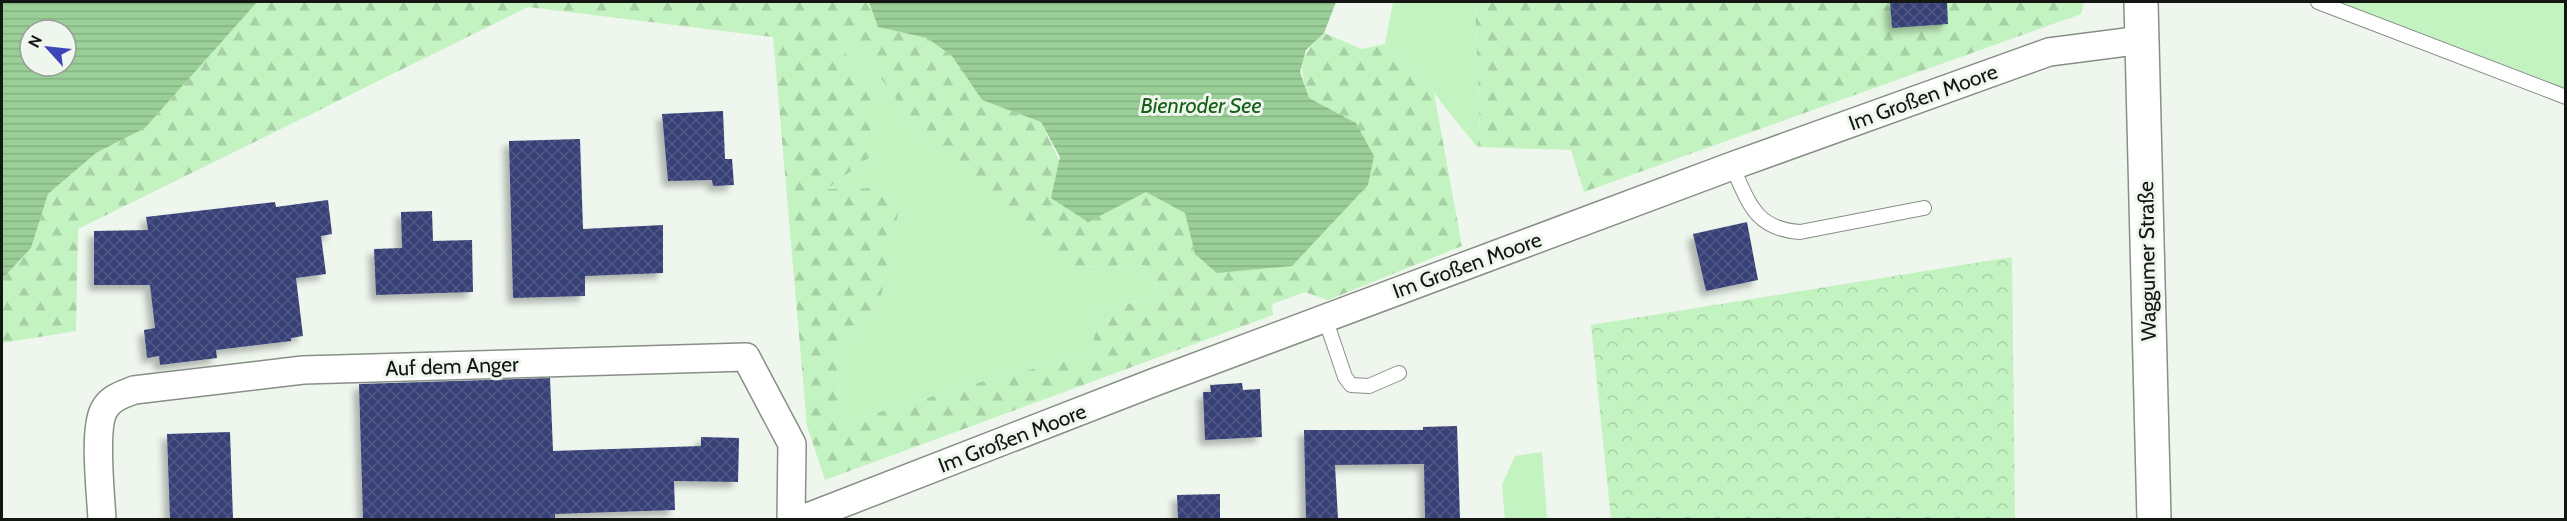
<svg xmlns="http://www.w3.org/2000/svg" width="2567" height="521" font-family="Cabin,sans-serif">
  <defs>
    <pattern id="forest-firs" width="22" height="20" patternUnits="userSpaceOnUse" patternTransform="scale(1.5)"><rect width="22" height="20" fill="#c3f3c0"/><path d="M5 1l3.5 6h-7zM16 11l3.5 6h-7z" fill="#a7d0a4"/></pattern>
    <pattern id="park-crowns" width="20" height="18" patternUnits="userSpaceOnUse" patternTransform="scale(1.5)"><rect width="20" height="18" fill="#c3f3c0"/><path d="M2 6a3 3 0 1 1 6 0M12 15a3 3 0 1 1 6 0" fill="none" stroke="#a7d0a4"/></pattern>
    <pattern id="water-rules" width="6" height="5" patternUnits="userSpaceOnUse" patternTransform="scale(1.5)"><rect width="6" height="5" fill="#9bcf98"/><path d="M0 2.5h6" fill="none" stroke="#85b182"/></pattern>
    <pattern id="building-cross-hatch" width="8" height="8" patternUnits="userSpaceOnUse" patternTransform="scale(1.5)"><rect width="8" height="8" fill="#374178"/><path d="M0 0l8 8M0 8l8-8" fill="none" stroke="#515985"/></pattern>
    <filter id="shadow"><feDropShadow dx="-5.5" dy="5.5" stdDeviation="3" flood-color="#0004"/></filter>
  </defs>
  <rect width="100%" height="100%" fill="#eef6ed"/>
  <!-- grass -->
  <path fill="#c3f3c0" d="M1393,2H1475L1480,132L1477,147L1434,93L1385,44Z
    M2333,2H2565V89L2350,8Z
    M825,7L891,91L921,139L1074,267L1145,265L1161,293L1097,314L1092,355L994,378L843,423L836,355L880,300L881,188L826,190L874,154V89L850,63Z
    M1542,452L1547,519H1505L1502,485L1515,456Z"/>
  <!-- forest -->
  <path fill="url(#forest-firs)" fill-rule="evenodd" d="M257,2H869L878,27L927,38L952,56L982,100L1041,122L1088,222L1145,191L1185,213L1195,254L1374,156L1356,123L1309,98C1298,66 1299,57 1324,33L1362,49L1385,44L1434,93L1462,246L1328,300L1305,292L1272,304L1273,315L825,480L807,426L773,37L528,7L78,229L76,331L2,343V279L31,248L48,194L96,153L145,128ZM827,10L891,91L921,139L1023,235L1074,267L1145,265L1161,293L1097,314L1092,355L994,378L843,423L836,355L880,300L902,195L881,188L827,189L874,154V89L850,63Z
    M1475,2H2084L2081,14L1584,192L1571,150L1477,147L1480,132Z"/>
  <!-- park -->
  <path fill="url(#park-crowns)" d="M2012,257L2015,519H1611L1591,325Z"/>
  <!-- water -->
  <path fill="url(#water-rules)" fill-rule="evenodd" d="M2,2H257L145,128L96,153L48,194L31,248L2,279ZM30,30H66V66H30Z
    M869,2H1336L1324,33L1306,50L1300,72L1309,98L1356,123L1374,156L1368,185L1292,266L1217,273L1195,254L1185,213L1146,192L1088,222L1051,198L1060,157L1041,122L982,100L952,56L927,38L878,27Z"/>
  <!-- building -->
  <path fill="url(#building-cross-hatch)" filter="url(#shadow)" d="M1890,2H1947L1948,24L1892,28Z
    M723,111L725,159H732L734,185L713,186L712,180L668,181L662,114Z
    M580,139L583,229L663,225V273L585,276V296L513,298L509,141Z
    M328,200L332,234L321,236L326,274L296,278L303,336L291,338V341L216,350L217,358L160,365L159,356L147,358L144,330L155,328L150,285H94V231L148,230L146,217L275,202L276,207Z
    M432,211L433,241L472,240L473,292L376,295L374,249L402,248L401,212Z
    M1747,222L1758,280L1706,291L1693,234Z
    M550,378L553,451L701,446V437L739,438L738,482L674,481L675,510L555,514V519H363L359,384Z
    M1242,383L1243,390L1260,389L1262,437L1205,440L1203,392H1211L1210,385Z
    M1457,426L1460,519H1425L1424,464L1335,465L1338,519H1306L1304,430H1423V427Z
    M230,432L233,519H170L167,434Z
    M1220,494V519H1178L1177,495Z"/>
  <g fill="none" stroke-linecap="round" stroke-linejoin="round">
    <defs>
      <path id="lane" d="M2318,2L2566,97
        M1732,166C1749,203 1755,229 1800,232L1924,208
        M1325,318L1345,377L1351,385L1369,386L1399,373"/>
      <path id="street" d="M102,520C101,495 93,430 104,410C110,398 122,395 134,390L303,370L746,357L792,444L791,520
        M800,520L1155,382L1732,166L2049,52L2142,40"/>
      <path id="secondary" d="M2141,2L2154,520"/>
    </defs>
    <!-- lane casing -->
    <use href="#lane" stroke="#888f87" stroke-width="16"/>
    <!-- street casing -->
    <use href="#street" stroke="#888f87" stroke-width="30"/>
    <!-- secondary casing -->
    <use href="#secondary" stroke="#888f87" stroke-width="36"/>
    <!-- lane -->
    <use href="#lane" stroke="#fff" stroke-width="14"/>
    <!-- street -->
    <use href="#street" stroke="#fff" stroke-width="27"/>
    <!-- secondary -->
    <use href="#secondary" stroke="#fff" stroke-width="33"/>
  </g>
  <g text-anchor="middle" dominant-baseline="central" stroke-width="6" stroke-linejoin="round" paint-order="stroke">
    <!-- street labels -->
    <g font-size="21" fill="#131613" stroke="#eef6ed">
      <text transform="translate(1923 97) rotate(-20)">Im Großen Moore</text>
      <text transform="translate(2147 261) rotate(-91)">Waggumer Straße</text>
      <text transform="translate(1467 265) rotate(-20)">Im Großen Moore</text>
      <text transform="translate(452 366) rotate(-2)">Auf dem Anger</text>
      <text transform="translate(1012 438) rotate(-21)">Im Großen Moore</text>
    </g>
    <!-- water labels -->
    <g font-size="22" font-style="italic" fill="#18601a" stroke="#eef6ed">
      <text x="1201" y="105">Bienroder See</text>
    </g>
  </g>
  <!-- border -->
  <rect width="2567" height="521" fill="none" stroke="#131613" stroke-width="6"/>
  <!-- north arrow -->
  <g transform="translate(48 48) rotate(297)"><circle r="28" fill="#eef6ed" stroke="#969c96" stroke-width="1.5"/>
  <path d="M0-4.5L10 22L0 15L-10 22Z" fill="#3d45b9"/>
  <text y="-9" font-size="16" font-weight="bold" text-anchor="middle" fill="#131613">N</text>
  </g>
</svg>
